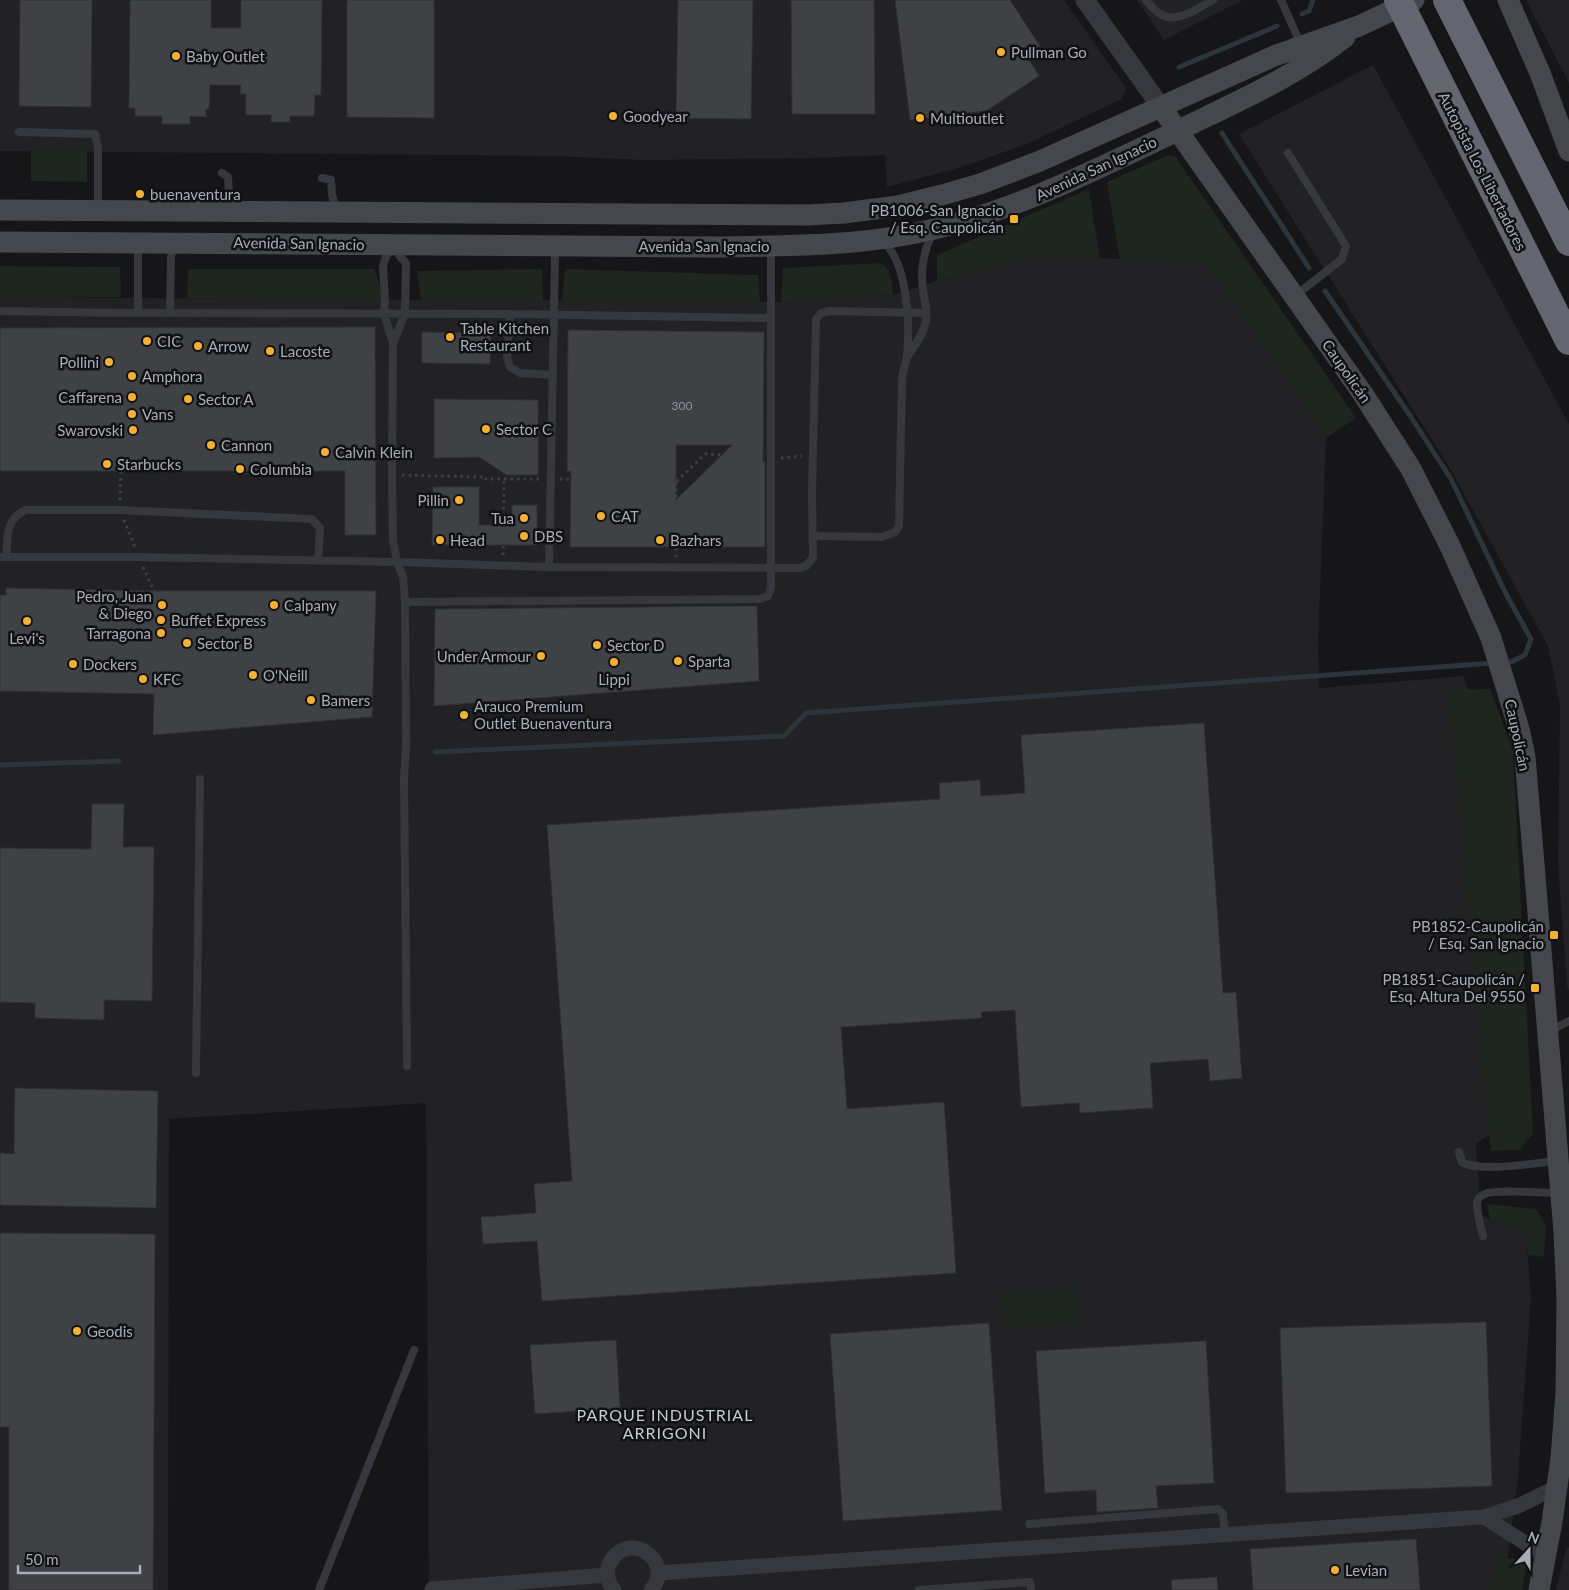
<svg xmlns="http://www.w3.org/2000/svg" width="1569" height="1590" font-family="Lato,sans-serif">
  <rect width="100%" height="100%" fill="#161618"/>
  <!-- built -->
  <path fill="#222225" d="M0,0H1064L1126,88L1122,99L1029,143L962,167L887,187L885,155L816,158L645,160L553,156L0,151Z
    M1137,0H1243L1164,40Z
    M1526,0H1569V83Z
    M1373,65L1569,424V991L1567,986L1558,863L1560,705L1548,646L1451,470L1239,134Z
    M1033,256L1206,262L1326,438L1318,643L1319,688L1464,676L1485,747L1517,1116L1476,1144L1481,1215L1526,1235L1531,1297L1518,1476L1507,1563L1500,1590H429L426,1103L169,1119L168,1590H0V297L781,302L893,295L937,281Z
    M1569,1547V1590H1556L1566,1549Z"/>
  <!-- green -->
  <path fill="#1e261f" d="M31,149H87V182L31,181Z
    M1169,155L1175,156L1356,418L1326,438L1206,263L1120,260L1107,182Z
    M1089,189L1100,259L1033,256L937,281V255Z
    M881,263C892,270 892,283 893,295L781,302L783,268Z
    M0,266L120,267L121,297H0Z
    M188,269H374L385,300L187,298Z
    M542,269L543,301L421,300L417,271Z
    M565,269L758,275L760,302H562Z
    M1490,689L1513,751L1533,1134L1519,1150L1491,1151L1449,690Z
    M1487,1204L1536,1209L1546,1225L1544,1257L1528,1255L1526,1235L1490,1219Z
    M1076,1289L1078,1324L1004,1328L1002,1294Z
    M1495,1556L1527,1561L1522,1590H1489Z"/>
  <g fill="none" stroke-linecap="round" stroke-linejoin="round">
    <!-- stream -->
    <path stroke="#2c353c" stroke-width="5" d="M1302,14L1309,11L1313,0
      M1179,67L1277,26
      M1222,133L1309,268
      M1325,291L1409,414L1451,479L1505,592L1531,639L1525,655L1511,662H1504
      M435,752L784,736L806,713L1493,663
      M0,765L119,761"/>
  </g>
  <!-- building -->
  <path fill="#404145" stroke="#303034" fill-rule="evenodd" d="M20,0H92L91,107L19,106Z
    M130,0H211V28H241V0H322L321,95H315L314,116H290V122H271V115H246V94H240L241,85H210L209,109H206V117L190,116V124H162V116H135V108H129Z
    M347,0H434V118L347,117Z
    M678,0H753L751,119L676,118Z
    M791,0H874L875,114H792Z
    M895,0H1010L1040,46L1026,55L1039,76L986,111L910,120Z
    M375,327L376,535H345V471H0V328Z
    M568,330L764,332L763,462H765V547H570L571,471H567ZM676,445H732L676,500Z
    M422,332L491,333L490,364L422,363Z
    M434,399L538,400V475H507L479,457L434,458Z
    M433,487H479V525H512V505H537V545H432Z
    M6,588L154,591H376L372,717L153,735L154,694L0,691V595H6Z
    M757,606L759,681L434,706L435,609Z
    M1204,723L1223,993L1236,992L1242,1078L1210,1081L1208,1059L1150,1063L1153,1108L1080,1113L1079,1103L1021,1107L1015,1010L981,1012L982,1018L841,1027L847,1109L944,1102L956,1273L542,1301L537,1241L483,1244L481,1217L536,1213L534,1184L572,1181L547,825L940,799L939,783L980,780L981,796L1025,793L1021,735Z
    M92,804H124L123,847H154L152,1001L104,1000V1020L35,1018V1003L0,1002V848L91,849Z
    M15,1088L158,1091L156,1208L0,1205V1153L14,1154Z
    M0,1233L155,1234L153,1590H9V1427H0Z
    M1486,1322L1492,1486L1286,1493L1280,1328Z
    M989,1323L1002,1510L843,1521L830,1334Z
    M616,1340L620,1408L535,1414L530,1345Z
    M1206,1341L1214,1483L1156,1486L1158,1508L1144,1509L1097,1512L1096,1490L1045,1493L1036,1351Z
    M1416,1539L1420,1590H1253L1250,1549Z
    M1217,1577L1218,1590H1172L1171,1580Z"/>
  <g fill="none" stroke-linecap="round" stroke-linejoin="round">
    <!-- path -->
    <path stroke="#3d3f44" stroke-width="3" stroke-dasharray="2.5 4" stroke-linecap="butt" d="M781,458L802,456
      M402,475L483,477V479H541
      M560,479L676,482L705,454L760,457
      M676,482V514
      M120,500L121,471
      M124,520L135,547
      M676,548V557
      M503,555L504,479
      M143,567L154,591"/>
    <!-- service -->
    <path stroke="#37383d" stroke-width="8" d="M1146,0C1168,31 1187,14 1213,0
      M1281,0L1301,45
      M19,132L95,134L98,147V209
      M1288,153L1346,246L1342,259L1295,296
      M222,173L228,177L230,210
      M322,178L331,180L332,195L337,211
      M136,244L138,255V313
      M393,248L386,256L383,266L385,300L384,314L393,343L392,475L393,540L397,562L403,577L405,602L406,746L404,778L407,1066
      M0,311L122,313L510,314L770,318
      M170,312L171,258L173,245
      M510,314L507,357L510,367L520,373L553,375
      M393,343L405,314L406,263L400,257L396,246
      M908,356C915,345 924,333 926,321C928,310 924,300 923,289C920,268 924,251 933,232
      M813,536L882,537L895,532L899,526L902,378C903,370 906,363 907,355C910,326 908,262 883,242
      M0,557H138L397,562L549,567L799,568L806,566L813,558L812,494L816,319L821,313L829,311L926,313
      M6,557C8,536 5,519 26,510H120L312,519L320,528L318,561
      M549,567L555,258L556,247
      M405,602L760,599L768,596L771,587V248
      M1550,1031L1569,1021
      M196,1073L200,779
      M1459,1152L1462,1162C1480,1173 1534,1163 1556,1161
      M1483,1236C1481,1228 1476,1210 1477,1202C1478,1198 1482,1195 1485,1194C1497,1189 1543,1193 1559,1193
      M1029,1524L1218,1509L1223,1514L1225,1535
      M319,1590L414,1350
      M919,1590L1030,1582L1031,1590"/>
    <!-- minor -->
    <path stroke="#37383d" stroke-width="15" d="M1484,1517L1546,1556
      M658,1573L1484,1517L1518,1506L1557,1487
      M432,1589L607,1575
      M614,1590C608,1582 605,1574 609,1565C626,1527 677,1561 651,1590"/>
    <!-- tertiary -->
    <path stroke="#37383d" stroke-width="19" d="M1085,0L1161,107"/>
    <!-- secondary -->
    <path stroke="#45474d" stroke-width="21" d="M1508,0L1540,73L1569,151
      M1161,107L1363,394L1411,469L1450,546L1491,638L1519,729L1525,757L1534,864L1564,1232L1567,1298L1566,1393L1561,1458L1552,1522L1539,1590
      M0,210L807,215L844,213L898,206L942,195L980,184L1040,161L1274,56L1359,26L1414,0
      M0,242L708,247C775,246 844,247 911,234C1005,216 1091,172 1177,131C1234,103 1295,77 1345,37"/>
    <!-- motorway -->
    <path stroke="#63666e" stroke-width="28" d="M1398,0L1569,341
      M1447,0L1569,242"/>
  </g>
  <!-- markers -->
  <g fill="#f2b134" stroke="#111113" stroke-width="2">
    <circle cx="1001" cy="52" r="5"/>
    <circle cx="176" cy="56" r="5"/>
    <circle cx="613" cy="116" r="5"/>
    <circle cx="920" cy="118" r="5"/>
    <circle cx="140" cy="194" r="5"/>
    <rect x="1009" y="214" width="10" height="10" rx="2.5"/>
    <circle cx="450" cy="337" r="5"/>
    <circle cx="147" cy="341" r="5"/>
    <circle cx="198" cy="346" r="5"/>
    <circle cx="270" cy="351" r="5"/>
    <circle cx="109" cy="362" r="5"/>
    <circle cx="132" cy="376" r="5"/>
    <circle cx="132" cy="397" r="5"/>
    <circle cx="188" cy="399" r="5"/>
    <circle cx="132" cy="414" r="5"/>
    <circle cx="486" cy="429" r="5"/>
    <circle cx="133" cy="430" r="5"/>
    <circle cx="211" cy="445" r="5"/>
    <circle cx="325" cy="452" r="5"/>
    <circle cx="107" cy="464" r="5"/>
    <circle cx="240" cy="469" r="5"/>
    <circle cx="459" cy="500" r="5"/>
    <circle cx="601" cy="516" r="5"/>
    <circle cx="524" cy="518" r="5"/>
    <circle cx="524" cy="536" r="5"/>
    <circle cx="440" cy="540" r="5"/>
    <circle cx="660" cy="540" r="5"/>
    <circle cx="162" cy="605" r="5"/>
    <circle cx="274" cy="605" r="5"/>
    <circle cx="161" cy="620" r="5"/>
    <circle cx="27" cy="621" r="5"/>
    <circle cx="161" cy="633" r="5"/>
    <circle cx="187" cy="643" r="5"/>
    <circle cx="597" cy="645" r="5"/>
    <circle cx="541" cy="656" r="5"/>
    <circle cx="678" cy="661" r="5"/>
    <circle cx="614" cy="662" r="5"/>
    <circle cx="73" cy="664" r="5"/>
    <circle cx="253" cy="675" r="5"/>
    <circle cx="143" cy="679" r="5"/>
    <circle cx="311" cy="700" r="5"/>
    <circle cx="464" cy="715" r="5"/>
    <rect x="1549" y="930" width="10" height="10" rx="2.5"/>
    <rect x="1530" y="983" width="10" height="10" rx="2.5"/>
    <circle cx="77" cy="1331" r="5"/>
    <circle cx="1335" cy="1570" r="5"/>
  </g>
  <g text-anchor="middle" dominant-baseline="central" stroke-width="5" stroke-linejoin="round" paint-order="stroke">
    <!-- number labels -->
    <g font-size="12" fill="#8e929b">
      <text x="682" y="405">300</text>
    </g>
    <!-- poi labels -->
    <g font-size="15" fill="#a8adb8" stroke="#111113" text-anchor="start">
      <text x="1011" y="52">Pullman Go</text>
      <text x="186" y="56">Baby Outlet</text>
      <text x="623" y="116">Goodyear</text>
      <text x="930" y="118">Multioutlet</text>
      <text x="150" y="194">buenaventura</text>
      <text x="1004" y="210" text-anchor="end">PB1006-San Ignacio<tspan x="1004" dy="17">/ Esq. Caupolicán</tspan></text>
      <text x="460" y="328">Table Kitchen<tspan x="460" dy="17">Restaurant</tspan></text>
      <text x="157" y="341">CIC</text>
      <text x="208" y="346">Arrow</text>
      <text x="280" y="351">Lacoste</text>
      <text x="99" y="362" text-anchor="end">Pollini</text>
      <text x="142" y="376">Amphora</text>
      <text x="122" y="397" text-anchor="end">Caffarena</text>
      <text x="198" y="399">Sector A</text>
      <text x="142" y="414">Vans</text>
      <text x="496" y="429">Sector C</text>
      <text x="123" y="430" text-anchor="end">Swarovski</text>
      <text x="221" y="445">Cannon</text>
      <text x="335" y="452">Calvin Klein</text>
      <text x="117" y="464">Starbucks</text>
      <text x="250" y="469">Columbia</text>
      <text x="449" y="500" text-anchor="end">Pillin</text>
      <text x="611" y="516">CAT</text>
      <text x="514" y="518" text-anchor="end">Tua</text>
      <text x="534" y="536">DBS</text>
      <text x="450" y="540">Head</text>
      <text x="670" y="540">Bazhars</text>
      <text x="152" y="596" text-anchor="end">Pedro, Juan<tspan x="152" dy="17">&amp; Diego</tspan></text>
      <text x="284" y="605">Calpany</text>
      <text x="171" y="620">Buffet Express</text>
      <text x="151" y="633" text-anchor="end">Tarragona</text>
      <text x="27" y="638" text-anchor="middle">Levi's</text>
      <text x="197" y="643">Sector B</text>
      <text x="607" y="645">Sector D</text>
      <text x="531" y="656" text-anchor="end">Under Armour</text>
      <text x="688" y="661">Sparta</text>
      <text x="83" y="664">Dockers</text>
      <text x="263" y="675">O'Neill</text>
      <text x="153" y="679">KFC</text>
      <text x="614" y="679" text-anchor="middle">Lippi</text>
      <text x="321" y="700">Bamers</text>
      <text x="474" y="706">Arauco Premium<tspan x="474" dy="17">Outlet Buenaventura</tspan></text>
      <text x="1544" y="926" text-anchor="end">PB1852-Caupolicán<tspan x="1544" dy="17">/ Esq. San Ignacio</tspan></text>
      <text x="1525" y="979" text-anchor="end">PB1851-Caupolicán /<tspan x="1525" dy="17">Esq. Altura Del 9550</tspan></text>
      <text x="87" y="1331">Geodis</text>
      <text x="1345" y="1570">Levian</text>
    </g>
    <!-- street labels -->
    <g font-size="15" fill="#a8adb8" stroke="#111113">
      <text transform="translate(1096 168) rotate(-25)">Avenida San Ignacio</text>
      <text transform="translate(1483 171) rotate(63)">Autopista Los Libertadores</text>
      <text transform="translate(299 243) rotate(1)">Avenida San Ignacio</text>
      <text x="704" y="246">Avenida San Ignacio</text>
      <text transform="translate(1347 371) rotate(55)">Caupolicán</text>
      <text transform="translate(1518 735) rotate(78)">Caupolicán</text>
    </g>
    <!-- neighbourhood labels -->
    <g font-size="16" letter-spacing="1" fill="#c9ccd4" stroke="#111113">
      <text x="665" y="1414">PARQUE INDUSTRIAL<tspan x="665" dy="18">ARRIGONI</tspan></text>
    </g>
  </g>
  <!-- north arrow -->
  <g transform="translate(1529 1550) rotate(21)" stroke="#111113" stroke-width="4" paint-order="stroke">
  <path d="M0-4L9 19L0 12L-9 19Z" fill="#a8adb8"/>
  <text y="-8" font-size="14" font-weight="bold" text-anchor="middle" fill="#a8adb8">N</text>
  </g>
  <!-- scale -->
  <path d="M18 1565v8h122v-8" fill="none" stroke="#a8adb8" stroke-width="2.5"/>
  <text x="25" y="1565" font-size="15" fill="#a8adb8" stroke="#111113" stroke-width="4" paint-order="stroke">50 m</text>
</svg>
